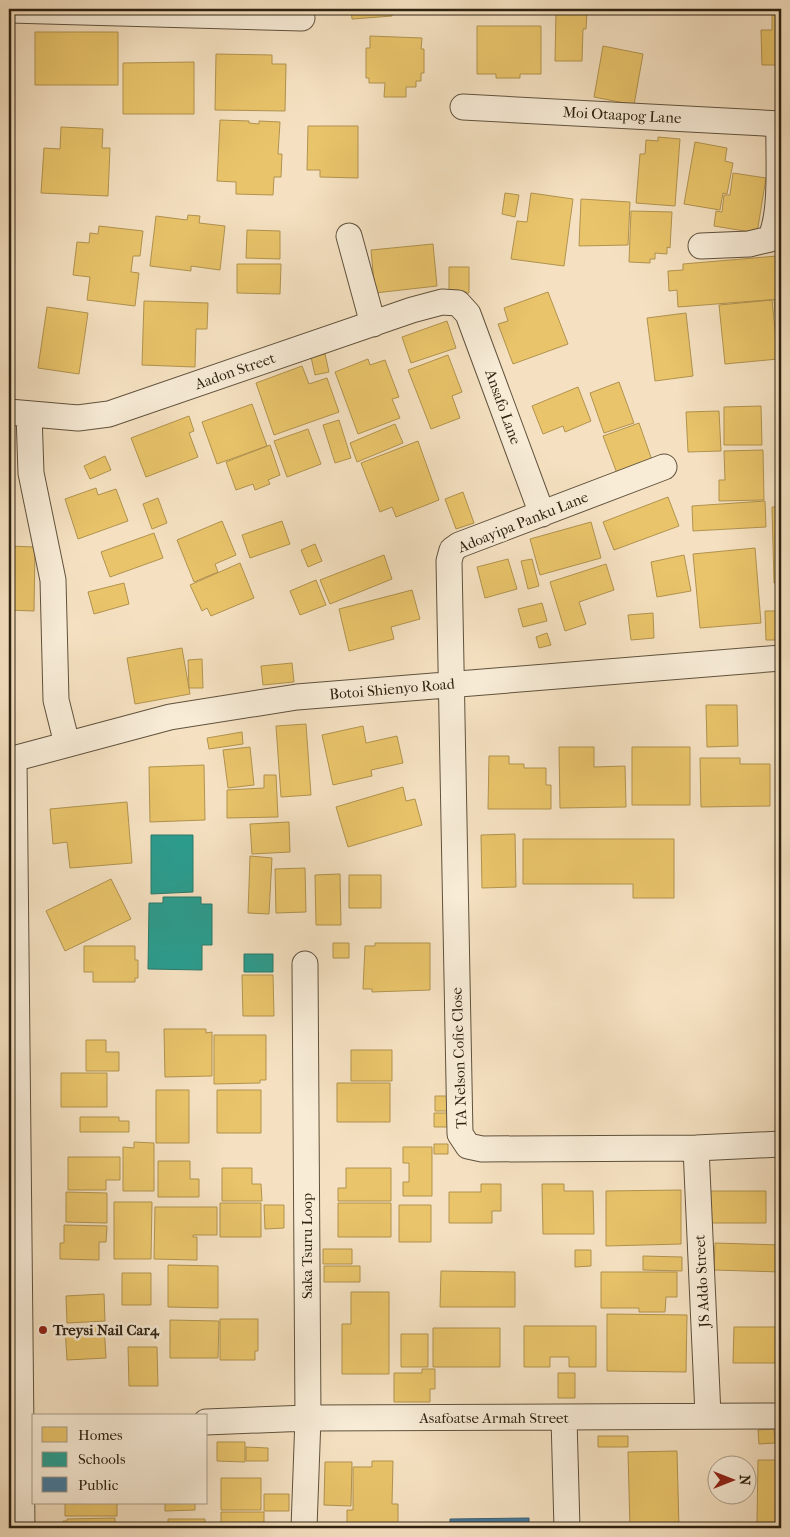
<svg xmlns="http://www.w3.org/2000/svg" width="790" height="1537" font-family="'IM FELL French Canon',serif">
  <rect width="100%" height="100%" fill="#f5e1c1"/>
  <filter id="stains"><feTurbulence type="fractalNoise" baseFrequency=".004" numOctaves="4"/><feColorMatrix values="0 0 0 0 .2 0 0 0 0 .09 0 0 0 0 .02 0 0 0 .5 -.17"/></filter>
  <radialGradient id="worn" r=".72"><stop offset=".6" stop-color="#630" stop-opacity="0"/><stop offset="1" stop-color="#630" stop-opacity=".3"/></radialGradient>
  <!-- homes -->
  <path fill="#e9c46a" stroke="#b1934f" d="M351,9H392V16L352,19Z
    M492,9H546V11L492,14Z
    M556,9H583V13H587L586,29H583L582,61H555Z
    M772,9H781V65H762L761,30H772Z
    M477,26H541V74H520V78H496V74H477Z
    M35,32H118V85H35Z
    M370,36L422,38L421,49H424V73H421V81H416V87H406V97H384L385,83H369V78H366V48H370Z
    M603,46L643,54L634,105L594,97Z
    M216,54L272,55V64H286L285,111L215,110Z
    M194,62V114H123V63Z
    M220,120L249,121V123L259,124V121L280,122L278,154H282L281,177H274L273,195L236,194V182L217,181Z
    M308,126H358V178L320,177V170H307Z
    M61,127L103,129L102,148H110L108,196L41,193L44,148L60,149Z
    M658,137L680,139L675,206L636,203L640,154H645L646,140L658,141Z
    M695,142L727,148L725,161L733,163L727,194L723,193L720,210L684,204Z
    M733,173L766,178L757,233L714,226L716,211L722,212L724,195H730Z
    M505,193L519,195L515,217L502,214Z
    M531,193L573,199L564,266L511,259L517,221L527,222Z
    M581,199L630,202L628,245L579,246Z
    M631,211L672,212L670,248L667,247V254L655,253V259H650V263L629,262Z
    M188,215L200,216L199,223L225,226L220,270L191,266V271L150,266L156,216L187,220Z
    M99,226L143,231L140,256H133L131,272L139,273L135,306L87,300L90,277L73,275L77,242L89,243L90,233L98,234Z
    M247,230L280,231V259L246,258Z
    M433,244L437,286L375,293L371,250Z
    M777,256L780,299L678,307L677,290L669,291L668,271L683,270V264Z
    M237,264H281L280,294L237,293Z
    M449,267H469V293H449Z
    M548,292L568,344L513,364L498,324L508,321L504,308Z
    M781,299V372H780L774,300Z
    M772,300L778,359L725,364L719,305Z
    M144,301L208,303L207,329H196L195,367L142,365Z
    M47,307L88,313L79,374L38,368Z
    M686,313L693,376L655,381L647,318Z
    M447,321L456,348L411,363L402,337Z
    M325,354L329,372L315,375L311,357Z
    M448,355L462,392L452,396L460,418L431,429L408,370Z
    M368,359L370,365L385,360L399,397L392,399L400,418L358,434L335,372Z
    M302,366L309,384L327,378L339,412L274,435L256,383Z
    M619,382L634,423L604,433L590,393Z
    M578,387L591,421L565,432L563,426L543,434L532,406Z
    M252,404L267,446L217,464L202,422Z
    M761,406L762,445H724V407Z
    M719,411L721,451L688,452L686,412Z
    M189,416L194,431L189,433L198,457L146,477L131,438Z
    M339,420L351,458L335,463L323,425Z
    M639,423L653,463L618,476L603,436Z
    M395,424L403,443L357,462L350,443Z
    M308,429L321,464L287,477L274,441Z
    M418,441L439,500L396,517L392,507L380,512L361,463Z
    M270,445L280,475L268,480L270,484L255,490L253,484L236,490L226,462Z
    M763,450L764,500L719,501V480H725L724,451Z
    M105,456L111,470L90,479L84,466Z
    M96,488L98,495L116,489L128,521L78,539L65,499Z
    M463,492L474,523L456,529L445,499Z
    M668,497L679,526L614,550L603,522Z
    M158,498L167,523L152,529L143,504Z
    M765,501L766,527L693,531L692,506Z
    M772,507H781V583H774Z
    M222,521L236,555L215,564L218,572L194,582L177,540Z
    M282,521L290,544L250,558L242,535Z
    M591,522L601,558L540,575L530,539Z
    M154,533L163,558L110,577L101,552Z
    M315,544L322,561L308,567L301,550Z
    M9,546L35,547L34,611L9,610Z
    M755,548L761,623L700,628L693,554Z
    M384,555L392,579L330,604L320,580Z
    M684,555L691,591L657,597L651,562Z
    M508,559L517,589L485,598L477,567Z
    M532,559L539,586L528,589L521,561Z
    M240,563L254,598L211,616L207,608L202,611L190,585Z
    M606,564L614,590L579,602L586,624L565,631L550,582Z
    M316,580L326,605L300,615L290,591Z
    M124,583L129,604L94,614L88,592Z
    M412,590L420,619L391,627L394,639L349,651L339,609Z
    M542,603L547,621L523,627L518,609Z
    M765,611H781V635H777V640H766Z
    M653,613L654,638L631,640L628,615Z
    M547,633L551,645L539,648L536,637Z
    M182,648L190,694L135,704L127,658Z
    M202,659L203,688H189L188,660Z
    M292,663L294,682L263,685L261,666Z
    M706,705H737L738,746L707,747Z
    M306,724L311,795L281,797L276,726Z
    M363,726L366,743L397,736L403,763L371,770L372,776L333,785L322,735Z
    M778,727H781V762H780Z
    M242,732L243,744L209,749L207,738Z
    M250,747L254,785L228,788L223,750Z
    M559,747H594V767L625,766L626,807L560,808Z
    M632,747H690V805H632Z
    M489,756H509V764H524V768H546V785H551V809H488Z
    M700,758H740V764H770V806L701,807Z
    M204,765L205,820L150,822L149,767Z
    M781,766V812H777L776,767Z
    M264,775H276L278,817L227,818V790L264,788Z
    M403,787L406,801L415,799L422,825L348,847L336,807Z
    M127,802L132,863L70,868L67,842L53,844L50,809Z
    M289,822L290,852L252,854L250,824Z
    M515,834L516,887L482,888L481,835Z
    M523,839H674V898H633V884H523Z
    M250,856L272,858L269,914L248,913Z
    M305,868L306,912L276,913L275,869Z
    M340,874L341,925H316L315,875Z
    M349,875H381V908H349Z
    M111,879L131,919L65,951L46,911Z
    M333,943H349V958H333Z
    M375,943H430V990L372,992V989H363L365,946H375Z
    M84,946H135V960H138V978H135V982H93V972H84Z
    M242,975H273L274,1016H243Z
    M164,1029H206V1033L212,1032V1076L165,1077Z
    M214,1035H266V1080H260V1083L214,1084Z
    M86,1040H106V1052H119V1071H86Z
    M351,1050H392V1081H351Z
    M61,1073H107V1107H61Z
    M337,1083H390V1122H337Z
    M156,1090H189V1143H156Z
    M217,1090H261V1133H217Z
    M435,1096H450V1111H435Z
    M434,1113H450V1127H434Z
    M80,1117H119V1121H129V1132H80Z
    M134,1142L154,1143V1191H123V1147L134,1148Z
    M434,1144H448V1154H434Z
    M403,1147H432V1196H403V1182H409V1163H403Z
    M68,1157H120V1180H106V1190H68Z
    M158,1161H190V1179H199V1197H158Z
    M222,1168H252V1184H261L262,1201H222Z
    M346,1168H391V1201H338V1188H346Z
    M481,1184H501V1211H492V1223H449V1192H481Z
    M542,1184H564V1191H593L594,1234H543Z
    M681,1190V1244L606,1246V1191Z
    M710,1191H766V1223H710Z
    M66,1192L107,1193V1223L66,1222Z
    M114,1202H152L151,1259H114Z
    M220,1203H261V1237H220Z
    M338,1203H391V1237H338Z
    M264,1205H284V1228L265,1229Z
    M399,1205H431V1242H399Z
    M155,1207H217V1235H193V1237H197V1260L154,1259Z
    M64,1225L107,1226L106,1242H99V1260L60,1259V1243H64Z
    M715,1243L781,1245V1272L714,1270Z
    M323,1249H352V1264H323Z
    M575,1250H591V1266L575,1267Z
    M643,1256L682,1257V1271L643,1270Z
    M168,1265L218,1266V1308L168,1307Z
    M324,1266H360V1282H324Z
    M441,1271L515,1272V1307H440Z
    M601,1272H677V1297H666L665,1312H639V1308H601Z
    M122,1273H151V1305H122Z
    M351,1292H389V1374H342V1324H351Z
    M104,1294L105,1321L67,1323L66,1296Z
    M607,1314L687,1315L686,1372L607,1371Z
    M220,1319H258V1351H255V1360H220Z
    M170,1320L219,1321L218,1358H170Z
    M104,1325L106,1358L67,1360L65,1327Z
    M524,1326H596V1367H569V1357H550V1367H524Z
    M734,1327H781V1363H733Z
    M433,1328H500V1367H433Z
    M401,1334H428V1367H401Z
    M128,1347H157L158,1386H129Z
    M422,1369H435V1389H430V1402H394V1373H422Z
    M558,1373H575V1398H558Z
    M774,1429L775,1443L759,1444L758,1430Z
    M598,1436H628V1447H598Z
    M217,1442H245V1462L217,1461Z
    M246,1447L268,1448V1461H246Z
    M677,1451L679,1528H630L628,1452Z
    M758,1460H781V1523H757Z
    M372,1461H393L392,1504H398V1528H347V1510H353V1467H372Z
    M325,1462H352L351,1506L324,1505Z
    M221,1478H261V1510H221Z
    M264,1494H289V1511H264Z
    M65,1503H117V1516H65Z
    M165,1503H195V1510L165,1511Z
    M221,1512H264V1528H221Z
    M115,1518V1528H63V1521H67V1519Z
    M168,1519H205V1528H168Z
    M160,1524V1528H124V1525Z"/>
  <!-- schools -->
  <path fill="#2a9d8f" stroke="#2b7869" d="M151,835H193V892L151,894Z
    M163,897H201V904H212V945H202V970L148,969L149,903H163Z
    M244,954H273V972H244Z"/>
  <!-- public -->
  <path fill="#457b9d" stroke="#3e6073" d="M529,1518V1528H450V1519Z"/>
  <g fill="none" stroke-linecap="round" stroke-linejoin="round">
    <defs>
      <path id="street" d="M9,10L302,18
        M463,107L781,124
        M349,236L373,324
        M701,246L749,244L770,239C783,212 778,156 779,124
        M9,412L78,418L109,414L412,310L442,302L458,303L468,314L542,514
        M29,414L31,473L53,580L56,700L67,744
        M664,467L459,545L452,550L449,561L460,1134L468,1146L482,1149L696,1148L781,1144
        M14,759L22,1528
        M9,760L170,717L297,697L781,658
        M696,1148L708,1415
        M564,1418L567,1528
        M206,1422L308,1418L781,1416
        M304,1528L308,1418L305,964"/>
    </defs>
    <!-- street casing -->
    <use href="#street" stroke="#60523d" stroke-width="27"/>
    <!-- street -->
    <use href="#street" stroke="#f8ecd7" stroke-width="25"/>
  </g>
  <!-- markers -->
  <circle fill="#8f2418" stroke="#f8ecd7" stroke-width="2" cx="43" cy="1330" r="5"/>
  <g text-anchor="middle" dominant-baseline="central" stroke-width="5" stroke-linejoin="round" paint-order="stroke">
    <!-- street labels -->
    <g font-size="15" fill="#2e2211" stroke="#f8ecd7">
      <text transform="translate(622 115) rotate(3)">Moi Otaapog Lane</text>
      <text transform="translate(235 371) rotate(-19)">Aadon Street</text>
      <text transform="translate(503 407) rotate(70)">Ansafo Lane</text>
      <text transform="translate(523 522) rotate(-22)">Adoayipa Panku Lane</text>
      <text transform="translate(392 689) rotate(-5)">Botoi Shienyo Road</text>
      <text transform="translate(459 1058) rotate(-92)">TA Nelson Cofie Close</text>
      <text transform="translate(307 1246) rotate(-90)">Saka Tsuru Loop</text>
      <text transform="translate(702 1281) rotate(-93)">JS Addo Street</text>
      <text x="494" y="1418">Asafoatse Armah Street</text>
    </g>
    <!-- poi labels -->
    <g font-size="15" font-weight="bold" fill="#2e2211" stroke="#f8ecd7" text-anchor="start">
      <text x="53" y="1330">Treysi Nail Car4</text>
    </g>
  </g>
  <!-- margin -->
  <rect width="790" height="1537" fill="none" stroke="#f5e1c1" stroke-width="30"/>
  <rect x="10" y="10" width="770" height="1517" fill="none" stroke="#2e2211" stroke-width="2.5"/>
  <rect x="15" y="15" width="760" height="1507" fill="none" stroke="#2e2211"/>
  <!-- legend -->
  <rect x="32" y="1414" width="175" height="90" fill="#f8ecd7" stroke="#a79b88"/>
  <rect x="42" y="1427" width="25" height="15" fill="#e9c46a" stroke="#a79b88"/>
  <text x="78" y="1440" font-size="15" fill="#2e2211">Homes</text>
  <rect x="42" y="1452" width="25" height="15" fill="#2a9d8f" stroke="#a79b88"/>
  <text x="78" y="1464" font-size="15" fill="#2e2211">Schools</text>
  <rect x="42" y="1477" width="25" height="15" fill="#457b9d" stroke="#a79b88"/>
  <text x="78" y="1490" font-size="15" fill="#2e2211">Public</text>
  <!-- north arrow -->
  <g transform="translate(732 1480) rotate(90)"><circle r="24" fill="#f8ecd7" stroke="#a79b88"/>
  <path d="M0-4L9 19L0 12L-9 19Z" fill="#8f2418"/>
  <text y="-8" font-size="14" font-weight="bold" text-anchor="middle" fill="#2e2211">N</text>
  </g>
  <rect width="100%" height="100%" filter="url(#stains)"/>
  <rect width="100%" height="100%" fill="url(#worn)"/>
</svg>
